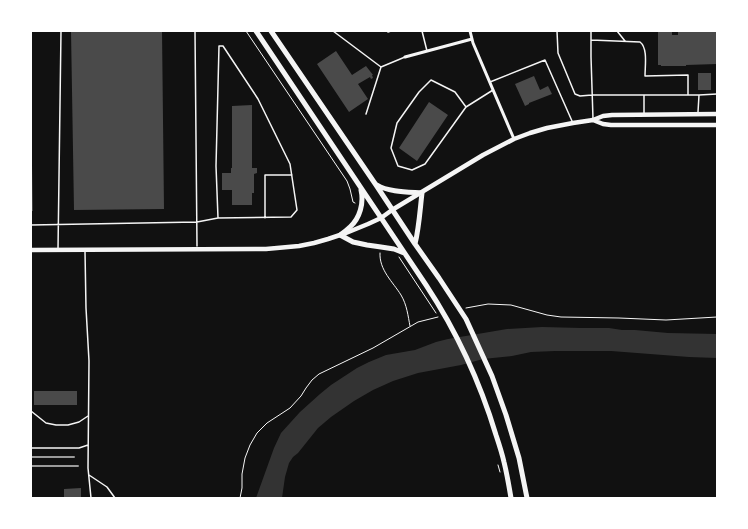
<svg xmlns="http://www.w3.org/2000/svg" width="748" height="529" font-family="'Zilla Slab',serif">
  <rect width="100%" height="100%" fill="#111"/>
  <!-- water -->
  <path fill="#333" d="M542,327L581,328H609L622,330H635L668,333L717,334V358L689,357L611,351H555L531,352L512,356L483,359L461,365L418,373L393,381L373,390L354,401L331,417L318,428L298,453L293,457L289,463L285,477L282,498H256L274,448L281,433L300,412L320,394L331,385L357,368L369,362L386,355L415,350L436,342L448,339L507,329Z"/>
  <!-- building -->
  <path fill="#4a4a4a" d="M71,31H162L164,209L74,210Z
    M658,31H672V35H678V31H717V64L686,65V66H661V65H658Z
    M336,51L352,75L366,66L373,75H372L373,78L371,79L370,77L358,84L368,99L349,112L317,64Z
    M698,73H711V90H698Z
    M534,76L540,90L548,86L552,94L529,103V104L525,106L515,84Z
    M429,102L448,115L417,161L399,148Z
    M252,105V168H257V173L254,174V193H252V205H232V190H222V173H231V168H232V106Z
    M31,165H32L33,211H31Z
    M34,391H77V405H34Z
    M81,488V498H64V489Z"/>
  <g fill="none" stroke-linecap="round" stroke-linejoin="round">
    <!-- path -->
    <path stroke="#f5f5f5" stroke-width="1" d="M246,31L347,181L350,189L353,202L355,203
      M380,253C379,270 393,282 401,295C407,305 408,316 410,326
      M399,257L436,313
      M466,308L488,304L511,305L547,315L561,317L619,318L666,320L717,317
      M498,465L500,472
      M240,498L242,488V474L245,458L250,445L257,433L267,423L290,408L301,396L306,388L312,380L319,374L373,348L418,322L438,317"/>
    <!-- service -->
    <path stroke="#f5f5f5" stroke-width="1.5" d="M195,31L197,246
      M333,31L381,67
      M387,31L388,32L391,31
      M422,31L427,51
      M557,31L558,53L575,94L580,96L592,95H688V75L645,76C645,66 648,48 640,42L591,40
      M590,31L591,32V57L593,119
      M617,31L625,41
      M490,82L545,60L572,121
      M644,95V114
      M688,95H699L698,112
      M699,95L717,94
      M466,107L455,92L431,80L419,92L397,123L391,148L398,166L412,170L425,164L466,107L493,90
      M366,114L381,67L405,57
      M265,218V175H292
      M31,225L197,222L218,218L291,217L297,210L290,164L258,99L223,46H219L216,166L218,218
      M58,249L61,31
      M85,251L86,308L89,361L88,468L91,498
      M31,411L46,423L56,425H68L79,422L88,416
      M31,448H79L88,445
      M89,475L107,487L115,498"/>
    <!-- minor -->
    <path stroke="#f5f5f5" stroke-width="3" d="M470,31L473,43L514,139
      M405,57L472,39"/>
    <!-- secondary -->
    <path stroke="#f5f5f5" stroke-width="4.5" d="M593,120L603,124L611,125H717
      M31,250L266,249L299,246L314,243L328,239L346,233L368,224L381,218L392,210L483,155L514,139L530,133L547,128L573,123L593,120L603,116L612,115L717,114"/>
    <!-- primary -->
    <path stroke="#f5f5f5" stroke-width="5" d="M256,31L426,285C457,332 480,382 496,435C499,444 502,453 504,462C507,474 509,486 511,498
      M271,31L376,185L415,244L439,278L466,319L492,376L506,415L519,458L527,498
      M377,185C388,192 409,192 422,193C420,210 419,228 415,244
      M361,190C364,203 360,218 350,227C347,230 343,233 340,235L353,242L367,245L381,247L394,249L404,253"/>
    <!-- rail -->
    <path stroke="#9a9a9a" stroke-width="2" d="M31,457H74
      M31,466H78"/>
  </g>
  <!-- border -->
  <rect width="748" height="529" fill="none" stroke="#ffffff" stroke-width="64"/>
</svg>
